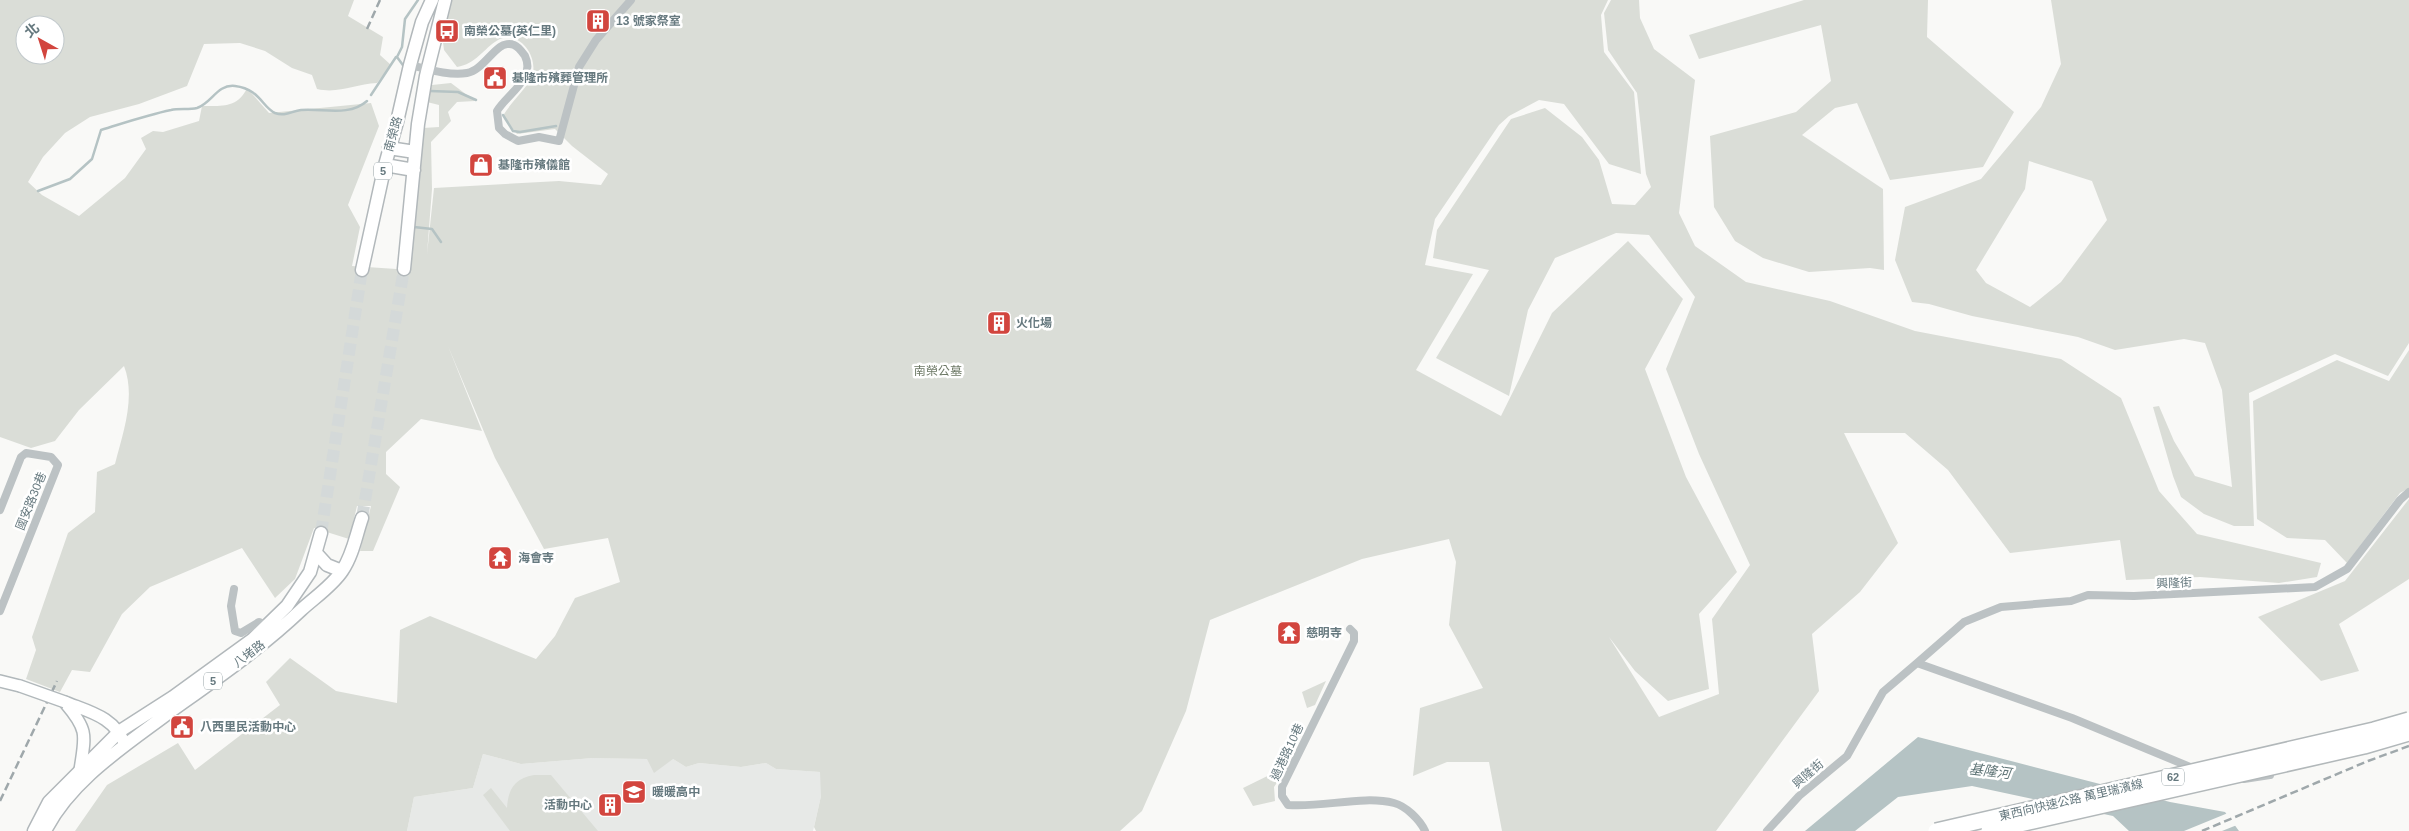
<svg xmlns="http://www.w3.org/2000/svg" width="2409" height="831" font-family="Helvetica,'Noto Sans TC',sans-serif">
  <rect width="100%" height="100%" fill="#f9f9f7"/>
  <!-- built -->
  <path fill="#e7e9e7" d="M483,754L521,764L593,758L673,759L686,767L699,763L741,767L766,763L776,769L821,772V796L813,831H407L414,797L473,788Z"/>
  <!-- green -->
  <path fill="#daddd7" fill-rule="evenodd" d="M0,0H354L348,16L383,37L380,55L391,65L377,83C355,84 339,94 317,89L312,75L292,68L265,51L240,43L204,44L187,86L139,104L90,117L65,133L43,157L28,182L42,195L79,216L125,178L146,149L141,138L153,131L163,132L199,121L202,106C222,106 238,108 247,88L269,113L371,103L379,126L348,205L360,227L352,266L411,270L423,128L439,127V105L427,102L432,85L451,83L475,101L457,102L448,112L451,121L431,142L432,189L427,254L434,188L559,181L601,185L608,174L572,146L555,129L517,134L503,116C510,103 528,87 532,76C539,57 519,29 498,40C483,49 476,64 457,67L444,50L442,35L450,0H1608L1601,15L1604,52L1634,92L1641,174L1609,164L1564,104L1539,100L1509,116L1499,125L1435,219L1425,265L1473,274L1416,370L1501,416L1552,313L1628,241L1683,299L1645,369L1686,477L1737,572L1699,614L1709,689L1668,701L1635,671L1609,637L1659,717L1719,694L1712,619L1750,565L1699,454L1666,369L1695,297L1649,235L1616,233L1555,258L1528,310L1509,396L1436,358L1489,270L1433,258L1437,230L1511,119L1545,108L1582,137L1599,160L1612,204L1635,205L1651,187L1646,174L1637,93L1608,50L1604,13L1611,0H1639L1640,18L1654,49L1695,80L1679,213L1695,246L1746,282L1830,301L1915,331L2061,359L2121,398L2159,491L2197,534L2321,563L2317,577L2279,583L2200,577L2126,580L2120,540L2010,553L1948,470L1905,433H1844L1898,543L1860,592L1812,634L1819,691L1716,831H1502L1489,762H1447L1413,776L1420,708L1483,688L1449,625L1456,562L1449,539L1362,559L1210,620L1186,711L1142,811L1120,831H816L814,827L821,796L820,772L776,769L766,763L741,767L699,763L686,767L673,759L654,773L647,759L593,758L521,764L483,754L473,788L414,797L407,831H75L107,785L178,743L195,770L280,705L266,682L290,658L336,691L397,703L400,630L430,616L536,659L555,636L575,598L620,582L608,538L544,549L495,458L448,346L482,431L421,419L386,452V474L400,487L373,551H360L371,506H357L349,539L314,528L295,579L275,598L242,548L150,587L122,614L90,672L72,670L60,692L26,679L36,650L32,637L68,533L95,512L97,472L115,464C123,433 136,397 124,366L79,410L55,441L31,448L0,437ZM25,25H55V55H25Z
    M1804,0H1928L1927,37L2014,112L1983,167L1890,180L1857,103L1835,108L1802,135L1883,189L1884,270L1870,268L1809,272L1763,258L1735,241L1714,207L1710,136L1796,112L1831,81L1821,25L1699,59L1689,35Z
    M2051,0H2409V343L2388,376L2335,354L2249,393L2254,526H2234L2204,514L2181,497L2173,476L2153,407L2159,406L2174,441L2195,476L2232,487L2222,390L2205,343L2184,339L2115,350L2078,337L1972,316L1929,304L1912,302L1895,260L1905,207L1981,179L2041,107L2061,64ZM2029,161L2092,181L2107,220L2061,282L2030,307L1986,283L1976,270L2025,189Z
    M2409,350V488L2400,493L2347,563L2325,540L2287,538L2257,519L2253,401L2337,360L2389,381Z
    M2409,499V579L2339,624L2359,671L2321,681L2258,617L2345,581Z
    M1326,681L1315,705L1307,708L1302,692Z
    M1288,766L1274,787L1275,801L1253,806L1243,788Z
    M534,775H551L598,831H510L483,795L491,788L507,808C508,789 515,778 534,775Z"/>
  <!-- water -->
  <path fill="#b5c3c4" d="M1918,737L2170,802L2225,812L2239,831H2129L2113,816L1972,786L1898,797L1855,831H1805Z"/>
  <!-- pier -->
  <path fill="#f9f9f7" d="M2228,813L2237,825L2222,831H2184Z"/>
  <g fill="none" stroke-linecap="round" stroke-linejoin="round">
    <!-- stream -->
    <path stroke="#b5c3c4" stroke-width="2.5" d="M405,68L397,57L402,47L405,19L418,0
      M430,91L458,92L476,100
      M371,95L396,57
      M503,115L513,131L520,132L556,126
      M38,191L70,179L92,159L101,130C124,123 147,115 171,110C179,108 189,110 197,108C212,103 217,84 235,86C260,89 262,107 275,113C285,117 292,111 301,110C323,108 349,117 367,101
      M414,227L432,229L441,242"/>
    <!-- primary-tunnel -->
    <path stroke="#d4d9d9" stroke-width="12" stroke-dasharray="12 6" stroke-linecap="butt" d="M362,518L404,269
      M321,533L362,270"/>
    <defs>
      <path id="secondary" d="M0,681L20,686
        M65,702C90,712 115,717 125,745
        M66,704C89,731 85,736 80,770"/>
      <path id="primary" d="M389,148L415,152
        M385,165L414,170
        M404,269L418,124L426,76L445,0
        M362,270L385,165L397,122L410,65L422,22L432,0
        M317,554L327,565L342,571
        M34,831L49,802L120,731L173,697L253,639L287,606L310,572L321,533
        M45,831C70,781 123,747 167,714C213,681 260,649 301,610C314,598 332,586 342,571C353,555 356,535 362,518"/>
    </defs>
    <!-- secondary casing -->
    <use href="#secondary" stroke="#b1b8bb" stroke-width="14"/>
    <!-- primary casing -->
    <use href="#primary" stroke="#b2b8bb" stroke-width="15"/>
    <!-- street -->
    <path stroke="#bcc2c4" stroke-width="8" d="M410,65C427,69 449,76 467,73C480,71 490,54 500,47C504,44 510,43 514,45C519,47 522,52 525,56C536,79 507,94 497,111L499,128L505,134L518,141L539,137L559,141L579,67L596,40L631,0
      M0,510L21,457L26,453L51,457L58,465L0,611
      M234,589L231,606L235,631L241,633L259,622L268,626
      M1350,629L1354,633V641L1282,787V796L1288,805C1322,808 1363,795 1394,803C1406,806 1420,820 1425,831
      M1917,663L1964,622L2001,607L2071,601L2088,595L2134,596L2315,587L2347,569L2400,500L2409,492
      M2244,779L2270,775
      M1767,831L1799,796L1847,756L1883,692L1917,663L2072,718L2195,769"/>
    <!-- secondary -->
    <use href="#secondary" stroke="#fff" stroke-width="11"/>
    <!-- primary -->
    <use href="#primary" stroke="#fff" stroke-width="12"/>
    <!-- rail -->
    <path stroke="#9fa8ab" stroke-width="2.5" stroke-dasharray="8 4" stroke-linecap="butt" d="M367,29L380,0
      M0,801L57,681
      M2202,831L2368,761L2409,746"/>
    <defs>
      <path id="secondary-bridge" d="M20,686L65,702"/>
      <path id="highway-bridge" d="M1936,831L2374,730L2409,720
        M1989,831L2364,746L2409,733"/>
    </defs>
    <!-- secondary-bridge casing -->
    <use href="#secondary-bridge" stroke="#b1b8bb" stroke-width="14" stroke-linecap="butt"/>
    <!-- highway-bridge casing -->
    <use href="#highway-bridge" stroke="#b2b8ba" stroke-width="18" stroke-linecap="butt"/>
    <!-- secondary-bridge -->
    <use href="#secondary-bridge" stroke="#fff" stroke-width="11"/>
    <!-- highway-bridge -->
    <use href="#highway-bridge" stroke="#fff" stroke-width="15"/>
  </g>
  <!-- icons -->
  <defs>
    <symbol id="building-square" viewBox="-11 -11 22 22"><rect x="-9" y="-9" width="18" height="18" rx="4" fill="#d2453e" stroke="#fff"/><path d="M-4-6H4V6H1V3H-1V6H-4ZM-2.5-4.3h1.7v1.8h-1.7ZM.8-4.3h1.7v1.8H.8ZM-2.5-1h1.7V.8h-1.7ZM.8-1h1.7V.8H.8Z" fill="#fff"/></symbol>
    <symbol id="bus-square" viewBox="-11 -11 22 22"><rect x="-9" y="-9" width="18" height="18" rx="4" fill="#d2453e" stroke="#fff"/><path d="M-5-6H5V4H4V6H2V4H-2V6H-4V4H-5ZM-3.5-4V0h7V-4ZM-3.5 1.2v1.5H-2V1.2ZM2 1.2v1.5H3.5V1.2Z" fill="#fff"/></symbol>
    <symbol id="civic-square" viewBox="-11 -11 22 22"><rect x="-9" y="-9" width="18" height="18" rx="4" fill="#d2453e" stroke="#fff"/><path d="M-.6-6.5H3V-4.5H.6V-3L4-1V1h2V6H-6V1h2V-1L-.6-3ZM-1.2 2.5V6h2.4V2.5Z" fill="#fff"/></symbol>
    <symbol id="shop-square" viewBox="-11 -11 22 22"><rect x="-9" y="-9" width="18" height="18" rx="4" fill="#d2453e" stroke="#fff"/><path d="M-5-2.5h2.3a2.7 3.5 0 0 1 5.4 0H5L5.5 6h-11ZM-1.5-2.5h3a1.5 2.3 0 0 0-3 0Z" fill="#fff"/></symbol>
    <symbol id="temple-square" viewBox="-11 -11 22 22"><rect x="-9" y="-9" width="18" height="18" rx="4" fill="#d2453e" stroke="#fff"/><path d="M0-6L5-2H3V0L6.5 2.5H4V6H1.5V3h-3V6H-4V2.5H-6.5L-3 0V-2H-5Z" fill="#fff"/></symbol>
    <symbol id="school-square" viewBox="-11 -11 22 22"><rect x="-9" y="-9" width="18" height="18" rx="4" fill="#d2453e" stroke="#fff"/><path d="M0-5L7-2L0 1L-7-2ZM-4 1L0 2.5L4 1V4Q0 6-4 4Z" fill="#fff"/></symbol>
  </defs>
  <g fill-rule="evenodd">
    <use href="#building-square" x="584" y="7" width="28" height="28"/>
    <use href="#bus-square" x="433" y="17" width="28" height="28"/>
    <use href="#civic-square" x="481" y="64" width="28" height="28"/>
    <use href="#shop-square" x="467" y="151" width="28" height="28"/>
    <use href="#building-square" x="985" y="309" width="28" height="28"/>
    <use href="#temple-square" x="486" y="544" width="28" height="28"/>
    <use href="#temple-square" x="1275" y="619" width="28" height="28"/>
    <use href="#civic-square" x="168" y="713" width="28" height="28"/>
    <use href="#school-square" x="620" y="778" width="28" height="28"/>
    <use href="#building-square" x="596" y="791" width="28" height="28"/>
  </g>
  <g text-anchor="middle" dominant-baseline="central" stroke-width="5" stroke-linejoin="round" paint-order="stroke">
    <!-- shield labels -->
    <g fill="#fff" stroke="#94a1a5" stroke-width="1">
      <rect x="374" y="162.5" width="18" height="17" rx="4"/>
      <rect x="204" y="672.5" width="18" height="17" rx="4"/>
      <rect x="2162" y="768.5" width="22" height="17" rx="4"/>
    </g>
    <g font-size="11" font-weight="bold" fill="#66797f">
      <text x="383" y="171">5</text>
      <text x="213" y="681">5</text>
      <text x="2173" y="777">62</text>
    </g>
    <!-- poi labels -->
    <g font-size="12" font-weight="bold" fill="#66797f" stroke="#fff" text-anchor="start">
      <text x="616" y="21">13 號家祭室</text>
      <text x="464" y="31">南榮公墓(英仁里)</text>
      <text x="512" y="78">基隆市殯葬管理所</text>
      <text x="498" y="165">基隆市殯儀館</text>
      <text x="1016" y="323">火化場</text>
      <text x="518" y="558">海會寺</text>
      <text x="1306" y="633">慈明寺</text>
      <text x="200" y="727">八西里民活動中心</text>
      <text x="652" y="792">暖暖高中</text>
      <text x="592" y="805" text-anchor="end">活動中心</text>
    </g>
    <!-- street labels -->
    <g font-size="12" fill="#66797f" stroke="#fff">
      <text transform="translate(393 134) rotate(-74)">南榮路</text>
      <text transform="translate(31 501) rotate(-68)">國安路30巷</text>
      <text transform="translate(2174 583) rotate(-2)">興隆街</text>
      <text transform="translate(249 654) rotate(-37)">八堵路</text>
      <text transform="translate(1287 752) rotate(-65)">過港路10巷</text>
      <text transform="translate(1808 774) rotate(-41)">興隆街</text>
      <text transform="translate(2071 800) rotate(-13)">東西向快速公路 萬里瑞濱線</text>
    </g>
    <!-- park labels -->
    <g font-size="12" fill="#6c7865" stroke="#fff">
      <text x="938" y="371">南榮公墓</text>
    </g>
    <!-- water labels -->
    <g font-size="14" font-style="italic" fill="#627779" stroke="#fff">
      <text transform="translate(1990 771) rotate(7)">基隆河</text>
    </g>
  </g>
  <!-- north arrow -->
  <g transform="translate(40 40) rotate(321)"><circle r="24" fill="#ffffff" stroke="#c2c9cc"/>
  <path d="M0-4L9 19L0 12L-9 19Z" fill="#d2453e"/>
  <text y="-8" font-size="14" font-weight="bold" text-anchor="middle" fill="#66797f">北</text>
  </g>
</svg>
